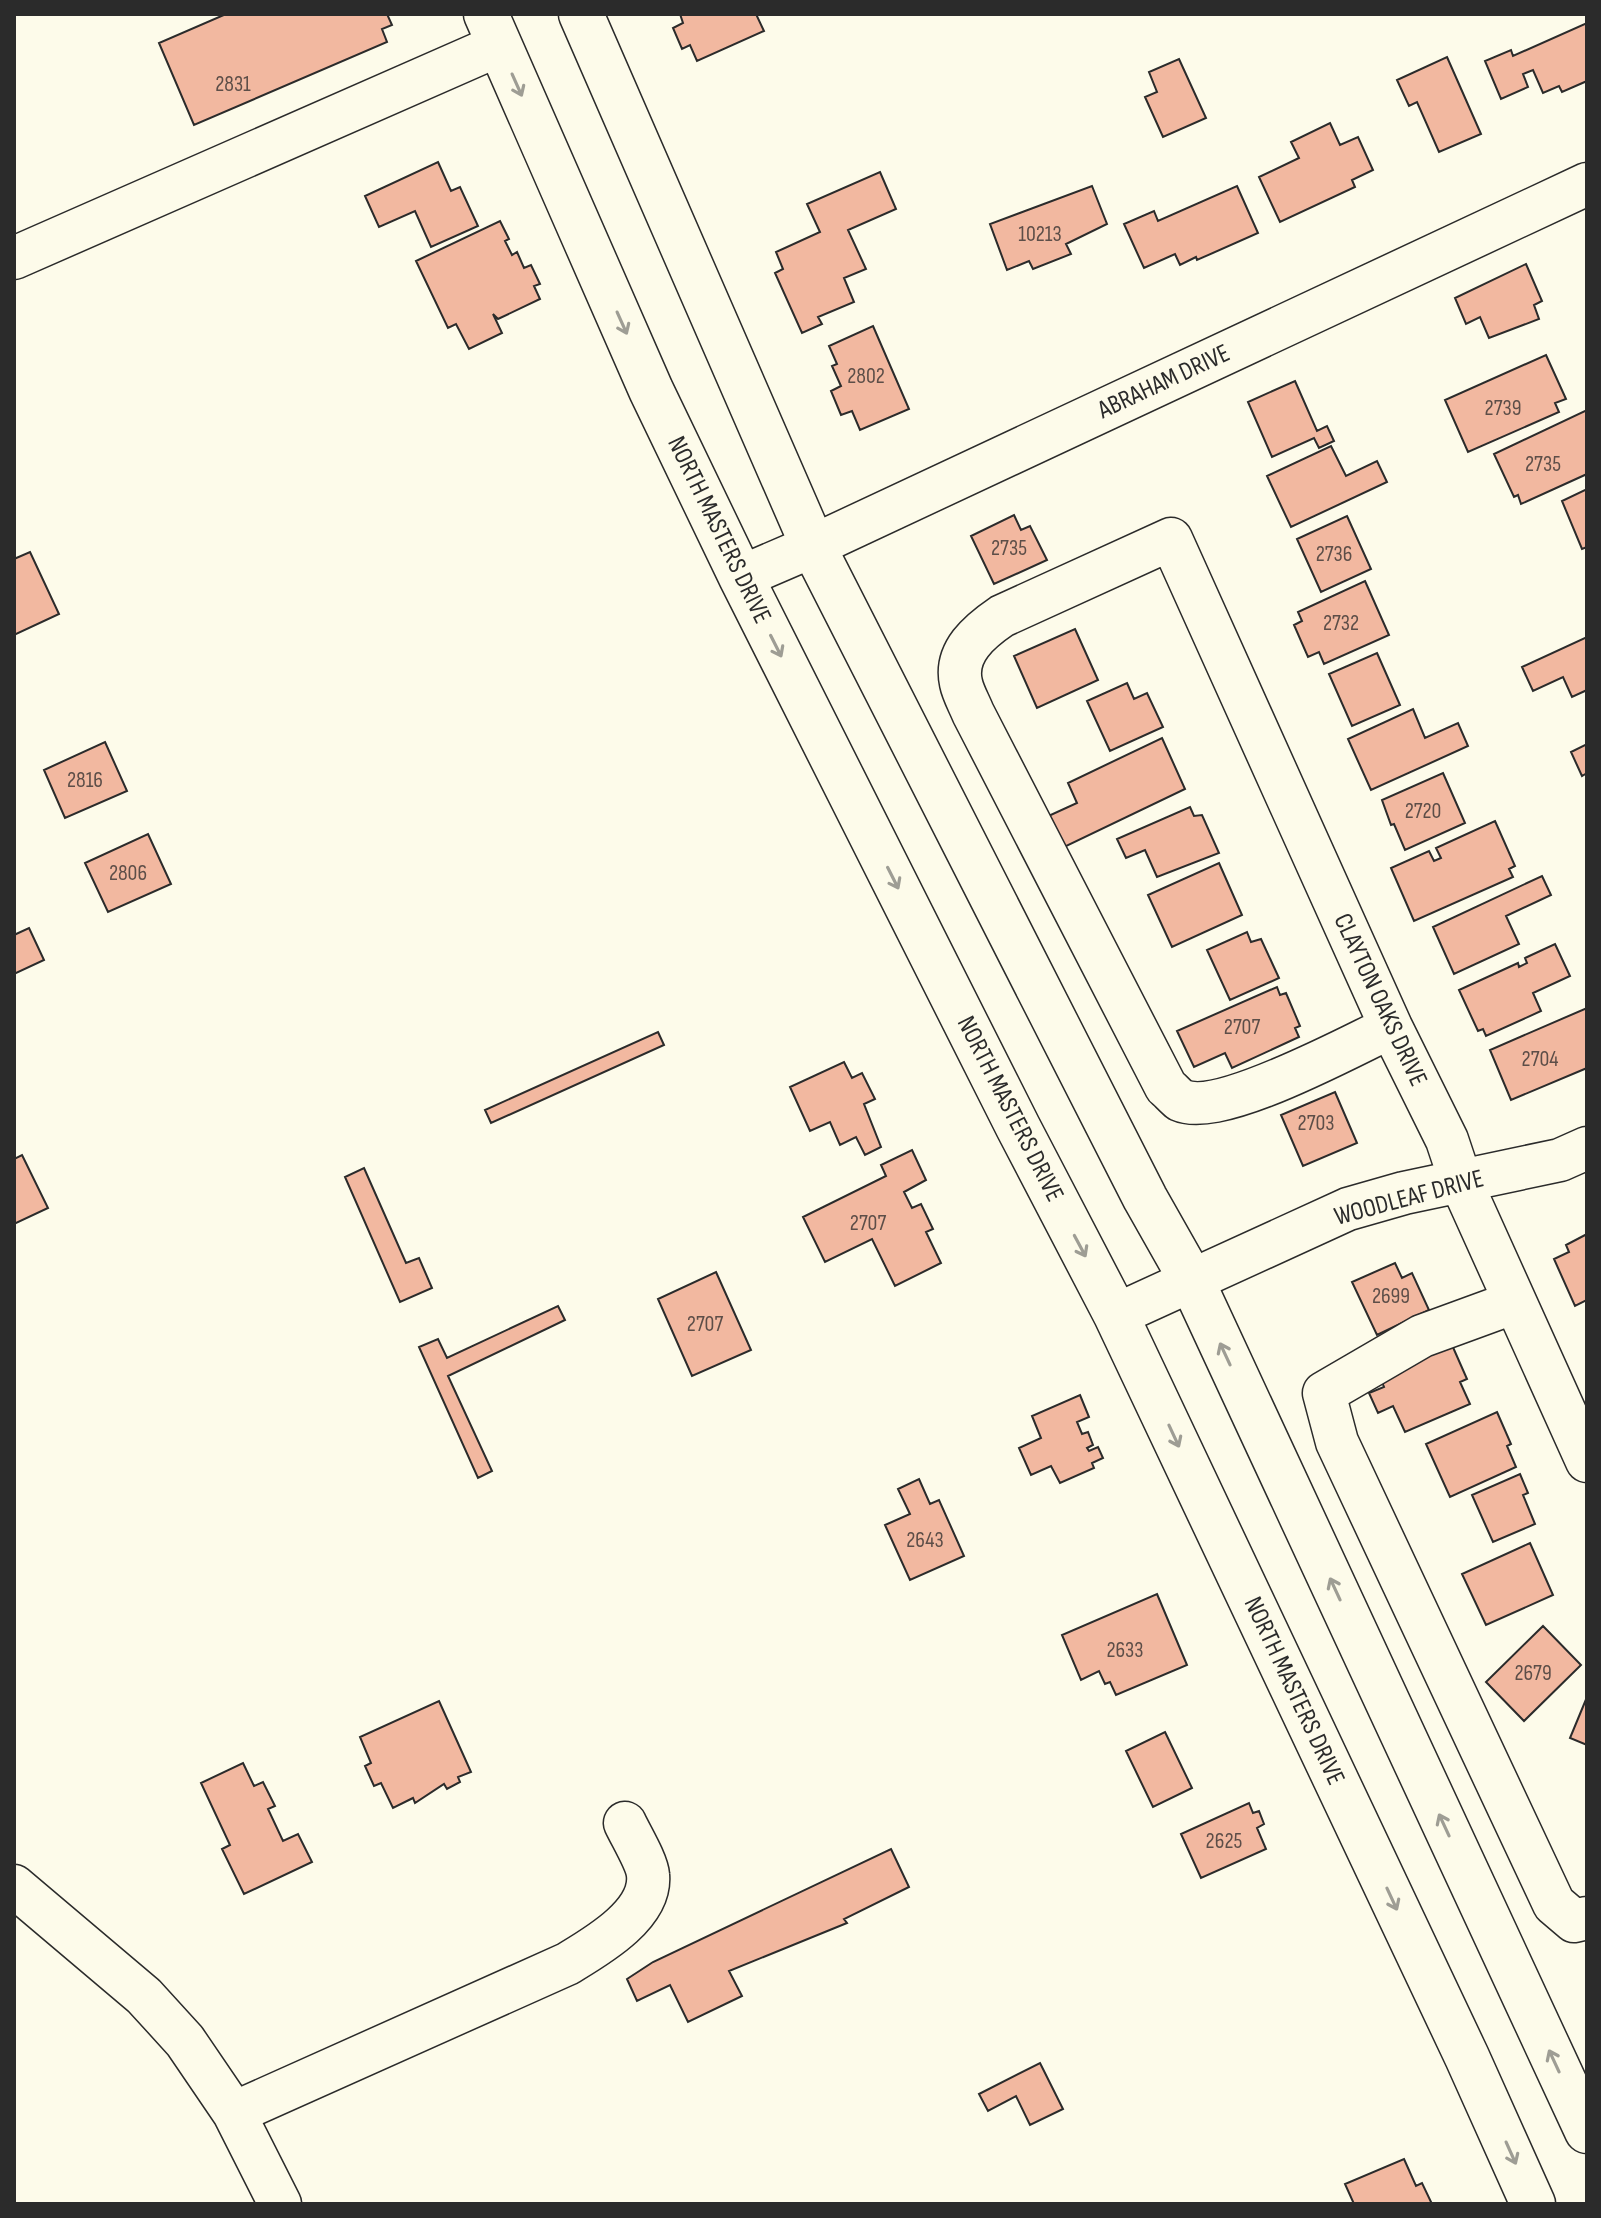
<svg xmlns="http://www.w3.org/2000/svg" width="1601" height="2218" font-family="'Sofia Sans Condensed',sans-serif">
  <rect width="100%" height="100%" fill="#fdfbea"/>
  <!-- building -->
  <path fill="#f2b8a0" stroke="#2b2b2b" stroke-width="2" d="M226,14H387L392,25L382,29L387,42L194,125L159,43Z
    M680,14H756L764,31L697,61L690,45L682,49L673,28L683,23Z
    M1587,23V81L1562,92L1559,86L1543,93L1533,70L1523,74L1528,87L1501,99L1485,61L1511,50L1513,56Z
    M1447,57L1481,134L1439,152L1417,102L1409,106L1397,80Z
    M1179,59L1206,118L1163,137L1145,97L1157,92L1149,72Z
    M1330,123L1340,145L1358,137L1373,170L1352,180L1355,187L1280,222L1259,177L1299,158L1291,142Z
    M438,162L451,191L460,187L478,226L431,247L415,211L379,227L365,196Z
    M880,172L896,209L848,230L866,269L844,278L854,302L818,317L822,324L802,333L775,273L783,269L776,252L820,232L807,204Z
    M1092,186L1107,224L1066,244L1071,254L1033,269L1029,261L1007,270L990,224Z
    M1237,186L1258,233L1197,260L1196,257L1180,265L1175,254L1144,268L1124,224L1154,211L1158,221Z
    M500,221L509,239L505,241L512,255L517,252L524,268L531,265L540,284L534,286L540,299L498,319L493,314L502,333L469,349L456,324L448,328L416,261Z
    M1526,264L1542,301L1534,305L1539,319L1489,338L1480,317L1466,324L1455,298Z
    M873,326L909,409L860,430L852,411L841,415L831,391L841,386L832,366L837,364L829,346Z
    M1546,355L1566,399L1555,403L1559,412L1468,452L1445,400Z
    M1295,381L1317,431L1327,426L1334,441L1319,448L1314,438L1272,457L1248,402Z
    M1587,410V474L1521,504L1518,495L1514,497L1494,454Z
    M1331,446L1346,476L1377,461L1387,482L1291,527L1267,476Z
    M1587,489V547L1582,549L1562,501Z
    M1014,515L1021,530L1030,526L1047,560L994,584L971,536Z
    M1347,516L1371,569L1321,592L1297,539Z
    M30,552L59,614L14,635V559Z
    M1365,581L1389,635L1324,664L1319,652L1308,657L1294,625L1302,621L1298,612Z
    M1075,629L1098,680L1037,708L1014,656Z
    M1587,637V690L1572,697L1563,677L1533,691L1522,667Z
    M1377,653L1400,705L1352,726L1329,674Z
    M1127,683L1134,699L1147,693L1163,727L1110,751L1087,701Z
    M1413,709L1425,738L1458,723L1468,746L1371,790L1348,739Z
    M1162,738L1185,789L1058,850L1044,818L1077,803L1068,783Z
    M105,742L127,791L65,818L44,770Z
    M1587,744V773L1582,776L1571,752Z
    M1443,773L1465,823L1405,850L1394,824L1391,825L1382,800Z
    M1190,807L1194,816L1202,815L1219,853L1157,877L1145,850L1126,858L1117,839Z
    M1495,821L1515,866L1509,869L1513,877L1414,921L1391,868L1429,851L1434,861L1441,858L1436,848Z
    M148,834L171,884L108,912L85,863Z
    M1219,863L1242,915L1172,947L1148,895Z
    M1542,876L1551,895L1506,916L1519,944L1454,974L1433,927Z
    M29,928L44,960L14,974V935Z
    M1247,932L1251,942L1261,939L1279,978L1230,1000L1207,950Z
    M1555,944L1570,976L1533,993L1541,1011L1486,1036L1483,1029L1478,1031L1459,990L1518,963L1519,967L1527,963L1525,958Z
    M1277,987L1280,995L1286,993L1300,1026L1295,1028L1299,1037L1232,1068L1225,1053L1194,1067L1177,1031Z
    M1587,1008V1068L1511,1100L1490,1050Z
    M658,1032L664,1045L491,1123L485,1110Z
    M844,1062L852,1078L862,1073L875,1099L864,1104L881,1147L865,1155L856,1137L840,1145L830,1122L810,1131L790,1087Z
    M1335,1092L1357,1143L1303,1166L1281,1115Z
    M912,1150L926,1180L904,1192L912,1208L921,1204L933,1229L926,1232L941,1263L895,1286L872,1239L825,1262L803,1217L886,1176L881,1165Z
    M22,1155L48,1208L14,1224V1159Z
    M364,1168L406,1263L419,1258L432,1288L400,1302L345,1177Z
    M1587,1234V1300L1575,1306L1554,1259L1569,1252L1566,1245Z
    M1395,1263L1402,1278L1412,1273L1429,1310L1377,1335L1352,1282Z
    M716,1272L751,1350L692,1376L658,1299Z
    M558,1306L565,1320L448,1376L492,1471L478,1478L419,1347L438,1339L447,1358Z
    M1452,1345L1467,1379L1460,1382L1470,1404L1405,1432L1393,1406L1378,1413L1369,1393L1384,1387L1380,1377Z
    M1080,1395L1089,1417L1077,1422L1082,1434L1088,1432L1093,1445L1087,1448L1089,1451L1098,1447L1103,1458L1092,1463L1094,1468L1060,1483L1051,1466L1031,1475L1019,1448L1041,1438L1032,1416Z
    M1497,1412L1511,1444L1507,1446L1516,1467L1450,1497L1426,1444Z
    M1520,1474L1528,1493L1523,1495L1535,1524L1493,1542L1472,1495Z
    M919,1479L930,1504L939,1500L964,1556L910,1580L885,1525L910,1514L898,1489Z
    M1530,1543L1553,1595L1486,1625L1462,1574Z
    M1157,1594L1187,1665L1116,1695L1110,1682L1105,1684L1099,1671L1081,1680L1062,1635Z
    M1543,1626L1581,1665L1524,1721L1486,1682Z
    M1587,1697V1745L1570,1738Z
    M439,1701L471,1772L458,1777L460,1782L447,1789L444,1784L415,1803L413,1798L393,1808L381,1783L374,1786L365,1766L371,1763L360,1737Z
    M1165,1732L1192,1788L1153,1807L1126,1751Z
    M243,1763L254,1786L263,1782L275,1806L268,1809L283,1841L298,1834L312,1862L244,1894L222,1849L230,1845L201,1783Z
    M1249,1803L1253,1813L1259,1811L1264,1824L1257,1828L1266,1849L1201,1878L1181,1834Z
    M891,1849L909,1887L844,1919L847,1923L729,1971L742,1996L688,2022L670,1985L637,2001L627,1979L653,1962Z
    M1040,2063L1063,2109L1030,2125L1016,2096L988,2111L979,2094Z
    M1404,2159L1416,2186L1422,2183L1432,2204H1354L1345,2184Z"/>
  <g fill="none" stroke-linecap="round" stroke-linejoin="round">
    <defs>
      <path id="minor" d="M14,258L499,45
        M741,577L813,546L1587,184
        M1391,1027C1350,1046 1220,1118 1180,1100C1176,1097 1170,1090 1166,1087L973,713C969,703 963,693 961,683C954,652 980,631 1002,616L1171,539L1391,1027L1447,1140L1461,1182L1587,1461
        M1515,1302L1422,1336L1324,1393L1337,1442L1554,1904L1574,1921L1587,1918
        M1116,1315L1348,1209L1404,1193L1560,1160L1587,1148
        M14,1886L144,1996L185,2041L234,2113L280,2204
        M234,2113L567,1964C595,1947 652,1915 648,1875C647,1862 631,1836 625,1823"/>
      <path id="major" d="M486,14L651,390L741,577L1018,1127L1116,1315L1467,2057L1533,2204
        M581,14L813,546L1145,1198L1192,1281L1587,2131"/>
    </defs>
    <!-- minor casing -->
    <use href="#minor" stroke="#2b2b2b" stroke-width="45"/>
    <!-- major casing -->
    <use href="#major" stroke="#2b2b2b" stroke-width="47"/>
    <!-- minor -->
    <use href="#minor" stroke="#fdfbea" stroke-width="42"/>
    <!-- major -->
    <use href="#major" stroke="#fdfbea" stroke-width="44"/>
  </g>
  <!-- one-way arrows -->
  <defs><path id="oneway-shaft" d="M-6 0H5M1.5-3L5.5 0L1.5 3" fill="none" stroke-width="1.6" stroke-linecap="round" stroke-linejoin="round" transform="scale(2)"/></defs>
  <g stroke="#9e9d94">
    <use href="#oneway-shaft" transform="translate(517 85) rotate(66)"/>
    <use href="#oneway-shaft" transform="translate(622 323) rotate(66)"/>
    <use href="#oneway-shaft" transform="translate(776 646) rotate(63)"/>
    <use href="#oneway-shaft" transform="translate(893 878) rotate(63)"/>
    <use href="#oneway-shaft" transform="translate(1080 1246) rotate(62)"/>
    <use href="#oneway-shaft" transform="translate(1225 1354) rotate(-115)"/>
    <use href="#oneway-shaft" transform="translate(1174 1436) rotate(65)"/>
    <use href="#oneway-shaft" transform="translate(1335 1589) rotate(-115)"/>
    <use href="#oneway-shaft" transform="translate(1444 1825) rotate(-115)"/>
    <use href="#oneway-shaft" transform="translate(1392 1899) rotate(65)"/>
    <use href="#oneway-shaft" transform="translate(1554 2061) rotate(-115)"/>
    <use href="#oneway-shaft" transform="translate(1511 2153) rotate(66)"/>
  </g>
  <g text-anchor="middle" dominant-baseline="central" stroke-width="6" stroke-linejoin="round" paint-order="stroke">
    <!-- number labels -->
    <g font-size="22" fill="#5d4e48">
      <text x="233" y="84">2831</text>
      <text x="1040" y="234">10213</text>
      <text x="866" y="376">2802</text>
      <text x="1503" y="408">2739</text>
      <text x="1543" y="464">2735</text>
      <text x="1009" y="548">2735</text>
      <text x="1334" y="554">2736</text>
      <text x="1341" y="623">2732</text>
      <text x="85" y="780">2816</text>
      <text x="1423" y="811">2720</text>
      <text x="128" y="873">2806</text>
      <text x="1242" y="1027">2707</text>
      <text x="1540" y="1059">2704</text>
      <text x="1316" y="1123">2703</text>
      <text x="868" y="1223">2707</text>
      <text x="1391" y="1296">2699</text>
      <text x="705" y="1324">2707</text>
      <text x="925" y="1540">2643</text>
      <text x="1125" y="1650">2633</text>
      <text x="1533" y="1673">2679</text>
      <text x="1224" y="1841">2625</text>
    </g>
    <!-- street labels -->
    <g font-size="26" fill="#2b2b2b" stroke="#fdfbea">
      <text transform="translate(1164 382) rotate(-25)">ABRAHAM DRIVE</text>
      <text transform="translate(719 530) rotate(64)">NORTH MASTERS DRIVE</text>
      <text transform="translate(1380 1000) rotate(65)">CLAYTON OAKS DRIVE</text>
      <text transform="translate(1010 1109) rotate(63)">NORTH MASTERS DRIVE</text>
      <text transform="translate(1409 1198) rotate(-15)">WOODLEAF DRIVE</text>
      <text transform="translate(1294 1691) rotate(65)">NORTH MASTERS DRIVE</text>
    </g>
  </g>
  <!-- border -->
  <rect width="1601" height="2218" fill="none" stroke="#2b2b2b" stroke-width="32"/>
</svg>
